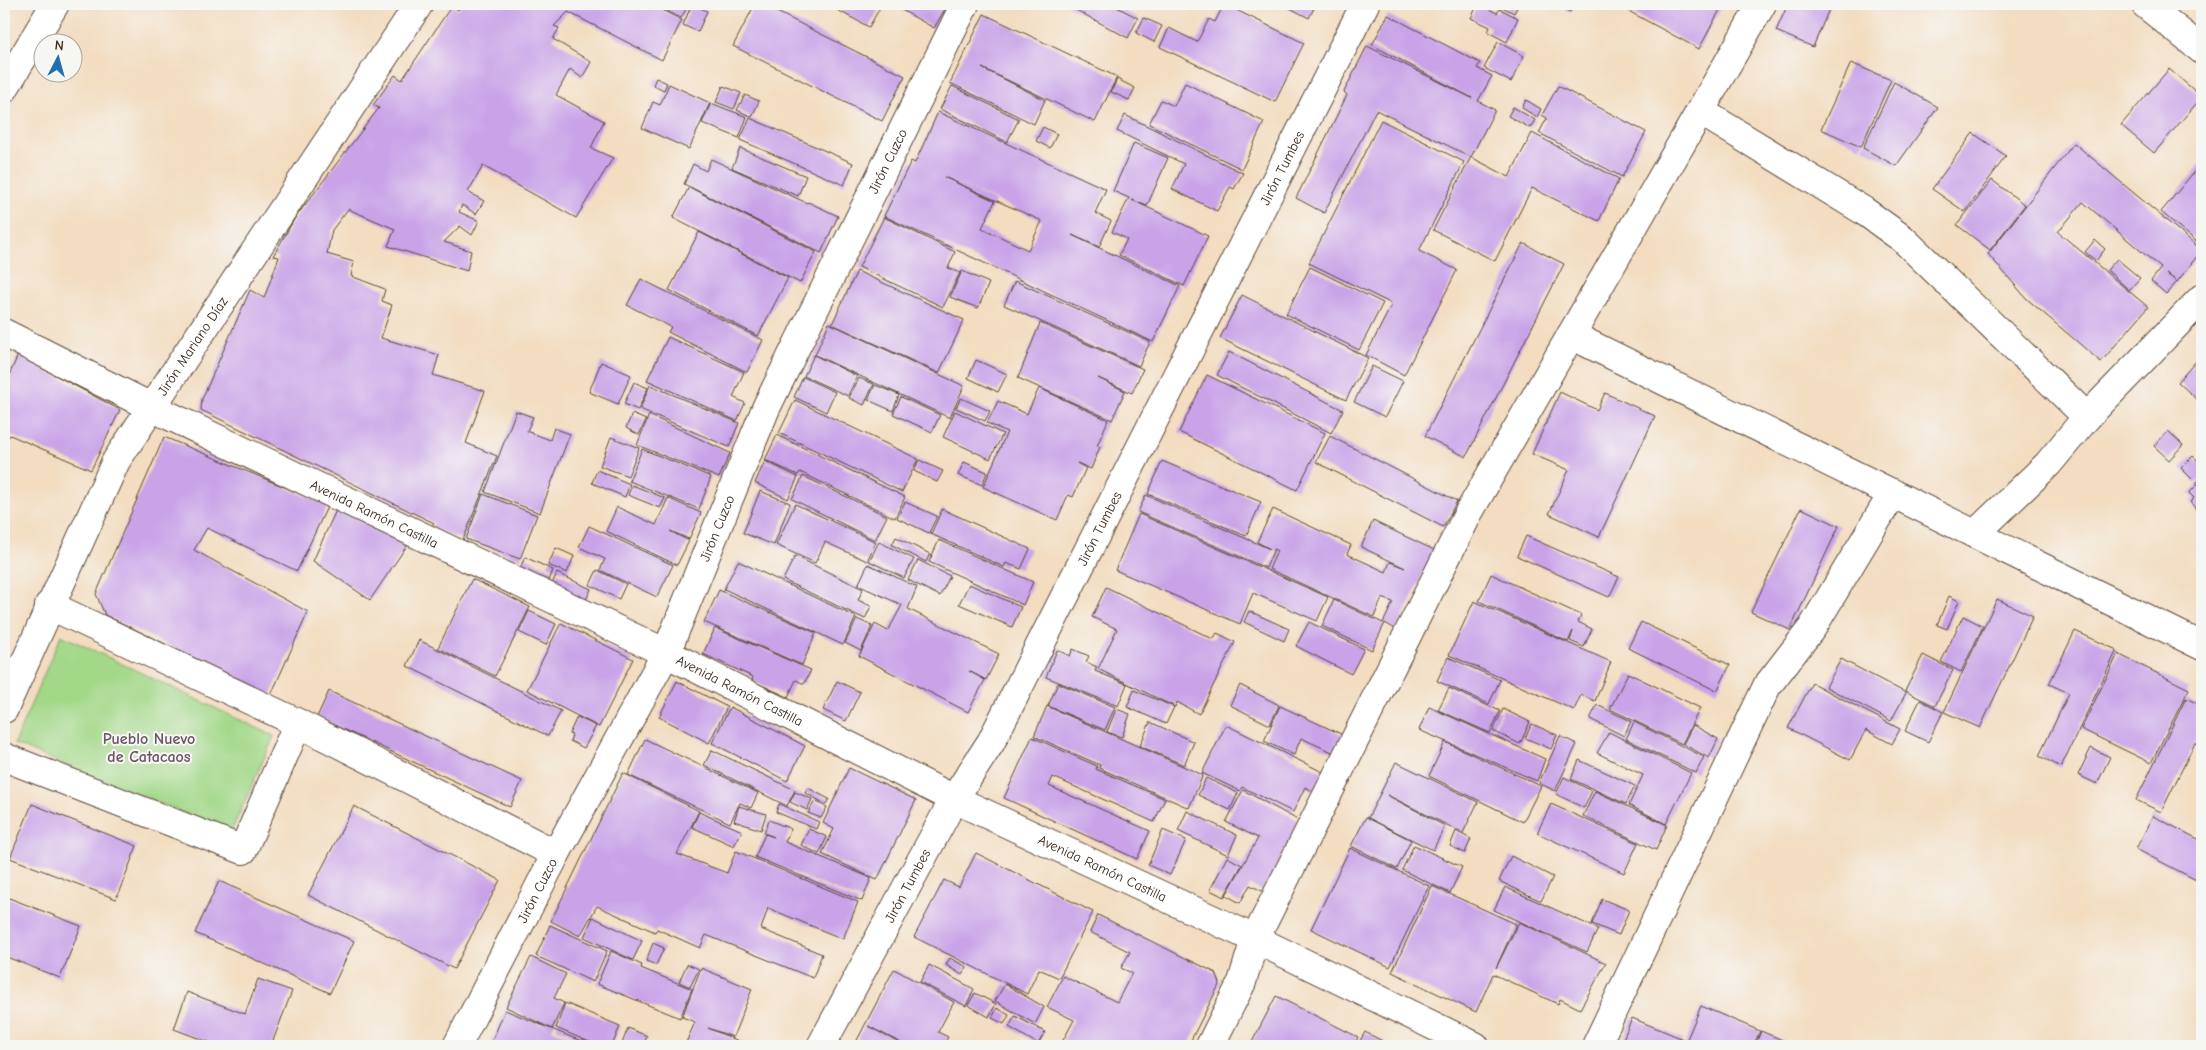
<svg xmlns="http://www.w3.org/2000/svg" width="2206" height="1050" font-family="'Comic Neue',sans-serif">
  <rect width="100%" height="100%" fill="#f6f6f2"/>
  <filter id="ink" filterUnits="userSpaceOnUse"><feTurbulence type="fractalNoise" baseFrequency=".02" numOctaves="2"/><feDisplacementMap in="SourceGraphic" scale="10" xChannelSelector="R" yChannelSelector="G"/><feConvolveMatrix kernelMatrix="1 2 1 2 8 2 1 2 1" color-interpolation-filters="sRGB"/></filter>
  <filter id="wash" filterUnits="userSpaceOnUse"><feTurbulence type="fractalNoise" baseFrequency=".0096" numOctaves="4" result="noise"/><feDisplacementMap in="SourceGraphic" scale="20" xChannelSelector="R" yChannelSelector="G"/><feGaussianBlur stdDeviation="1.12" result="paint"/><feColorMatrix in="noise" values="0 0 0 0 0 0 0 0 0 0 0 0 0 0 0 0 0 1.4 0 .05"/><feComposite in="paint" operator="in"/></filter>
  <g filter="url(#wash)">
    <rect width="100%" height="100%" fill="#f3dcbf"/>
    <!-- green -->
    <path fill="#a3d889" stroke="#6f8154" d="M61,635L274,736L231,832L14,744Z"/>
    <g id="blocks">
      <!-- building -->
      <path fill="#c9a2e8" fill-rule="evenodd" d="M463,4H551L559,7L560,4H650L682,20L662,60L568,12L554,26L559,28L553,39L591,62L582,78L570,69L556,95L604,121L591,148L613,158L576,218L483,166L468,192L484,201L476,214L462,205L459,212L479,221L472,235L460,226L444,242L471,251L467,271L388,246L395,229L348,209L332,230L327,254L354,262L351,276L385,289L382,301L392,305L381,338L439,355L433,375L485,391L466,443L497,456L463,540L431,528L434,523L201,410L202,399L250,290L264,298L279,257L273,256L295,218L379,108L373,105L395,75L402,80L452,5L458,10Z
        M654,4H689L681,18Z
        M692,4L707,11L698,32L683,25Z
        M755,4H761L905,76L882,121L733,46Z
        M826,4H882L869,27Z
        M891,4H948L934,28Z
        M1065,4H1111L1138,18L1128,38Z
        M1224,4L1304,43L1275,102L1160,47L1169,28L1197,42L1209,19L1215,22Z
        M1282,4H1316L1309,18Z
        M1478,4L1497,13L1500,9L1518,18L1507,42L1488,32L1490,27L1471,18Z
        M1496,4H1519L1514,13Z
        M1554,4H1575L1570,12Z
        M1623,4H1723L1699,49L1621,7Z
        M1788,4H1822L1830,7L1813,47L1776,31Z
        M984,14L1117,77L1095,122L982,68L1045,100L1034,124L950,83Z
        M1388,15L1480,63L1477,68L1492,76L1478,101L1495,110L1471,157L1376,110L1324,213L1296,198L1347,95L1344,92L1367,46L1472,98L1372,45Z
        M1144,18L1162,26L1154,42L1136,33Z
        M1498,42L1524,56L1511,82L1484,68Z
        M1851,63L1891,80L1861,147L1821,129Z
        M2169,69L2202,97L2154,153L2121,125Z
        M656,78L667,83L664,90L653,85Z
        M1117,79L1135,88L1129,100L1111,92Z
        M1894,82L1938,107L1896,166L1863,148Z
        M1185,83L1264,122L1242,169L1149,124L1161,100L1174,106Z
        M669,84L710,103L689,149L642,128L653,102L660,105Z
        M723,86L741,93L734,109L716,102Z
        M952,86L1019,119L1007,142L940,109Z
        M1558,86L1646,132L1622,177L1539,133L1547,118L1542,115Z
        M745,95L759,101L752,117L737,110Z
        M1526,100L1541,109L1537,117L1522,108Z
        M711,103L747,117L739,138L702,123Z
        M1513,107L1535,120L1530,128L1508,116Z
        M938,112L1106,189L1095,213L1111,221L1099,247L1072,235L1180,286L1153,342L884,216L911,161L915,163ZM944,177L1042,221L1028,250L982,228L995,201Z
        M1125,115L1243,173L1234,189L1230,187L1217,211L1172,189L1184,164L1117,131Z
        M750,118L853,163L844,185L740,140Z
        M1381,120L1464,162L1419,251L1457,270L1404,375L1366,355L1392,304L1309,263Z
        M1043,127L1057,134L1050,148L1036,141Z
        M1532,133L1619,179L1599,221L1532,188L1495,261L1433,230L1471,157L1509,177Z
        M1973,133L2006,156L1965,212L1932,189Z
        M1134,143L1168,158L1147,206L1132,200L1208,236L1184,286L1119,255L1127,239L1112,232L1129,198L1113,191Z
        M2074,143L2202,250L2177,282L2166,273L2177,282L2166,294L2151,281L2161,268L2083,202L2058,232L2148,307L2101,362L2027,299L1988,254Z
        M740,148L806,176L798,196L732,168Z
        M711,159L807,203L808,202L838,216L821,253L684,184L693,164L706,171Z
        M2202,162V246L2161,212Z
        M1992,180L2025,205L1990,250L1957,225Z
        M689,187L816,252L800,283L673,218Z
        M884,217L955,252L948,268L960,273L943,307L859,267Z
        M699,232L788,278L758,336L669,290Z
        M2095,240L2105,249L2096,261L2085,252Z
        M1523,243L1564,264L1466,457L1425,436Z
        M2117,259L2140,278L2129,290L2107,270Z
        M1310,267L1383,303L1359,350L1286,314Z
        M857,271L964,320L939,373L832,324Z
        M962,271L989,283L978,308L950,297Z
        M641,279L763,340L747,372L668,332L671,327L627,305Z
        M1015,281L1150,342L1139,366L1004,305Z
        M1242,295L1368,358L1346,400L1220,338Z
        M829,323L964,386L950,418L815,355Z
        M1040,323L1143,369L1132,393L1098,378L1125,391L1112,420L1018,378Z
        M668,337L744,372L733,397L745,403L737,421L647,380Z
        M1229,352L1343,410L1331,433L1217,375Z
        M2202,354V404L2178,382Z
        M18,355L120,410L91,470L10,435L4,444V387Z
        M814,355L857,376L848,396L804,376Z
        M976,360L1007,374L998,392L968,378Z
        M601,362L631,375L618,404L589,392Z
        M1372,366L1403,381L1385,417L1354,402Z
        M1207,375L1325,433L1297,490L1179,432Z
        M803,377L835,392L826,412L794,397Z
        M859,378L874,384L864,405L849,398Z
        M634,382L648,388L638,410L624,404Z
        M650,385L739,423L729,447L640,409Z
        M875,385L899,395L893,411L868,400Z
        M1039,388L1108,420L1097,446L1100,447L1091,469L1077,463L1086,468L1073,497L1068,495L1057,520L983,487L1007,432L987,423L998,401L1027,414Z
        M1560,392L1597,410L1605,393L1655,416L1599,537L1549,514L1569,470L1532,454Z
        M901,397L940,415L932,432L893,414Z
        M961,398L990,411L985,421L956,408Z
        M795,400L918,459L902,492L779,433Z
        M516,411L533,417L527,431L550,440L554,428L570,434L540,513L485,492Z
        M955,411L1003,434L990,459L943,437Z
        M632,414L646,420L639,435L626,428Z
        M649,415L730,453L719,478L637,445Z
        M2168,431L2183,445L2169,460L2154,446Z
        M777,435L905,497L895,518L800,472L798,475L765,460Z
        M1330,436L1457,501L1443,527L1316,462Z
        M164,437L328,505L297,571L207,528L194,550L308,612L271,695L105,615L96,594Z
        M611,437L639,448L628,476L600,466Z
        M642,449L711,477L699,509L629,481Z
        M2193,456L2202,465V477L2196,483L2181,468Z
        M919,460L943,471L937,482L914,471Z
        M765,461L798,477L788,499L755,483Z
        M1162,461L1261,502L1246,536L1148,494Z
        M964,462L987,472L982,485L958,475Z
        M597,470L630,484L625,497L592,483Z
        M803,476L887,516L875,540L792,499Z
        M2202,480V516L2190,502L2194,498L2189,493Z
        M632,485L665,498L660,508L628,495Z
        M760,491L790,503L774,545L743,533Z
        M483,494L537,515L520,559L466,539Z
        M1146,495L1270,549L1257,542L1273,509L1351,545L1347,554L1386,572L1390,562L1405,568L1361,547L1373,521L1434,550L1397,630L1385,623L1372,650L1322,626L1334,600L1383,623L1393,602L1382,598L1374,617L1269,569L1277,551L1274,549L1266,568L1138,512Z
        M668,498L701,513L689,539L670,531L689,541L677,565L606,531L617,507L656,525Z
        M905,502L937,516L929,533L897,518Z
        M795,504L876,542L867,561L825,542L815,563L776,545Z
        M337,508L408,544L370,600L313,561Z
        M1801,508L1839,526L1790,630L1751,612Z
        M942,509L1030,549L1021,569L1006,563L1004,567L931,534Z
        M1139,514L1328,597L1317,621L1253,593L1240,624L1115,570Z
        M589,526L673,565L657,597L600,570L605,559L579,547Z
        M1526,536L1619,577L1609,597L1517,556Z
        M896,537L930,554L926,562L892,545Z
        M939,540L1033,582L1023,605L929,562Z
        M879,542L914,559L904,578L869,561Z
        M556,548L574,556L567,573L548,565Z
        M795,556L863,589L858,600L871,606L865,619L783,580Z
        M525,557L553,570L547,586L518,573Z
        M918,560L950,576L940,596L908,580Z
        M738,561L856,617L843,645L724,589Z
        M868,564L917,587L908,609L999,654L986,680L969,671L985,680L968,712L859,656L875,624L888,631L902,605L858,585Z
        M597,570L626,584L619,599L590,585Z
        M557,573L591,589L584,604L550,588Z
        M1491,574L1581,615L1578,622L1592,629L1584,647L1570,641L1573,631L1568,642L1479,601Z
        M472,579L530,607L495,676L438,648Z
        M969,584L1021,607L1012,627L959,604Z
        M1106,587L1213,639L1217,633L1235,642L1199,714L1177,702L1175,707L1098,669L1117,629L1092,617Z
        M719,590L816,633L802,665L704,622Z
        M1949,596L1959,601L1947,629L1937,625Z
        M1997,599L2033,616L1980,728L1944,712Z
        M1474,601L1611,662L1595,701L1581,695L1574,710L1449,655Z
        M529,611L556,624L546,645L519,632Z
        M1249,611L1289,629L1284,641L1244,622Z
        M1963,616L1983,626L1961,672L1941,662Z
        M857,619L872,626L861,651L845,643Z
        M1309,622L1364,649L1351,674L1296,646Z
        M1641,622L1730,665L1717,691L1628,648Z
        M561,623L633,659L599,727L527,690Z
        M715,628L811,670L804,684L796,680L788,697L752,681L753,677L703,654Z
        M2075,631L2117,650L2061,767L2039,756L2069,693L2049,684Z
        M419,640L561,711L548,736L407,666Z
        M1073,649L1089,656L1086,662L1097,667L1095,671L1127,684L1118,706L1046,677L1057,650L1070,656Z
        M2118,654L2189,689L2151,763L2081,729Z
        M1923,655L1953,670L1935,706L1905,691Z
        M1448,657L1500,680L1489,704L1437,681Z
        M1841,659L1906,693L1891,721L1826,687Z
        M1628,673L1700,708L1682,744L1610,709Z
        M677,681L727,707L709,743L659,717Z
        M837,681L860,692L846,721L823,710Z
        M1058,683L1115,707L1105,730L1048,706Z
        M1812,683L1900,729L1892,744L1866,730L1850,760L1788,728Z
        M1240,685L1279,705L1270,725L1230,705Z
        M1449,688L1500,711L1490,733L1438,710Z
        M1134,690L1174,707L1166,724L1127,707Z
        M329,691L522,781L510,807L317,717Z
        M2186,698L2202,706V746L2195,743L2161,812L2136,800Z
        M1920,700L1943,712L1928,742L1905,731Z
        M1597,705L1631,721L1624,736L1590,719Z
        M1047,706L1203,775L1189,808L1099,768L1100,765L1034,736Z
        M1280,706L1343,735L1334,753L1301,738L1294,755L1264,741Z
        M730,707L805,746L787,781L712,743Z
        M1429,707L1545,759L1537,781L1419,730Z
        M1116,709L1130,714L1122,737L1107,732Z
        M1503,709L1530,722L1520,744L1493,731Z
        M577,717L596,726L584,748L570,741L572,735L569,734Z
        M1150,722L1194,742L1184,765L1140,746Z
        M1634,722L1704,757L1696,773L1626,739Z
        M1532,724L1557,735L1551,749L1525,738Z
        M1226,725L1329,775L1320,795L1305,787L1293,812L1242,787L1240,791L1202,773Z
        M1693,725L1718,739L1709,758L1683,744Z
        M1609,732L1691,773L1666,824L1629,805L1643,775L1597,753Z
        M1560,736L1577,744L1555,791L1539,783Z
        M1032,737L1097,766L1096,769L1165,799L1154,822L1053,777L1049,786L1150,831L1137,859L1004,798Z
        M645,739L758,793L751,808L740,803L730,823L628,775Z
        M1445,742L1541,786L1523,822L1429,776Z
        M2091,748L2110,757L2097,784L2078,775Z
        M712,750L795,790L787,806L704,765Z
        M1579,760L1635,786L1626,804L1571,779Z
        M1396,762L1478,802L1463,833L1387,795L1445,826L1433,850L1368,818Z
        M849,768L916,800L877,880L822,854L834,829L823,823Z
        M623,773L699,811L677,854L727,873L736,851L858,902L843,939L768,908L761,929L822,954L813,978L706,935L700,948L657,929L655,932L597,906L580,936L551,921Z
        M1564,777L1592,791L1584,808L1556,794Z
        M1206,778L1238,793L1230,810L1198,795Z
        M808,788L829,799L826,804L805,793Z
        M1243,790L1305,824L1266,893L1250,885L1240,903L1226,895L1258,838L1226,822Z
        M1595,791L1667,825L1656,850L1583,816Z
        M795,792L812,799L807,810L790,802Z
        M815,801L827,807L821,818L808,813Z
        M32,804L137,846L116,899L10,858Z
        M779,804L819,822L816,829L776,812Z
        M1551,804L1638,843L1624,873L1537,833Z
        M354,806L500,880L454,969L308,895Z
        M739,806L766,814L761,830L734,821Z
        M1187,811L1237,835L1228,855L1178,831Z
        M699,812L742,831L734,846L692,827Z
        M2153,816L2202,841V883L2136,849Z
        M1366,817L1411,840L1397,869L1351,846Z
        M769,820L791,829L785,842L871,878L862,901L755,857L765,834L774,837L764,833Z
        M809,829L827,837L819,854L801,845Z
        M1163,830L1186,840L1170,875L1148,865Z
        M1456,831L1471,839L1465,853L1450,846Z
        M1414,845L1462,867L1450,893L1402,870Z
        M1350,848L1429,886L1390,967L1311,929Z
        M976,853L1093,912L1059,978L1039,969L1027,994L914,937L944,880L959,887Z
        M1511,856L1553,877L1541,901L1499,881Z
        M1227,857L1242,865L1224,897L1210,890Z
        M219,881L354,941L330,993L195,933Z
        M1432,886L1516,924L1496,968L1519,922L1606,963L1580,1009L1560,999L1558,1004L1493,974L1476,1012L1392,972Z
        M1505,887L1598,929L1587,952L1494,910Z
        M4,896L81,926L60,978L4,956Z
        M1602,899L1629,910L1619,935L1592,924Z
        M1098,915L1216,973L1220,983L1188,1046H1060L1074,1020L1047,1007L1063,976L1117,1002L1132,973L1121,968L1130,952L1090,932Z
        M593,917L642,941L633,960L584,937Z
        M550,925L607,951L593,982L536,956Z
        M653,943L664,948L656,965L646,961Z
        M611,951L642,965L641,968L692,989L680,1018L597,984Z
        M531,957L566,974L554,998L564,1003L552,1029L506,1007Z
        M950,958L967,967L962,975L946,965Z
        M687,964L699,969L690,987L679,982Z
        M929,965L974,989L966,1006L920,982Z
        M701,968L752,989L733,1037L708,1028L750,1046L685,1045L695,1022L682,1017Z
        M894,969L954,1002L938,1032L948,1037L943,1046H907L868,1026L905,1046H854Z
        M258,979L292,991L271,1046H219L174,1029L187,992L245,1014Z
        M1005,984L1044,1007L1035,1024L995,1001Z
        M975,993L996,1004L989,1017L968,1005Z
        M1276,996L1358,1037L1354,1046H1250Z
        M565,1003L620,1026L612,1046H599L556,1028Z
        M1701,1006L1760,1031L1753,1046H1684Z
        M997,1008L1009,1015L1004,1024L992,1018Z
        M505,1010L593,1046H490Z
        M1015,1016L1045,1032L1038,1044L1009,1027Z
        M1632,1018L1683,1039L1680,1046H1620Z
        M628,1028L647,1036L643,1046H621Z
        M1761,1031L1796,1046H1755Z
        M1365,1032L1392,1046H1357Z"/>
    </g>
  </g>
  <g filter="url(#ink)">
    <use href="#blocks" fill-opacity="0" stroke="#574536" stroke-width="1"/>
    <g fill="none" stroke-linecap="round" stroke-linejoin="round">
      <defs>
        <g id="minor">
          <path d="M2145,4L2202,50"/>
          <path d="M4,89L55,4"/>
          <path d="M1700,111L1864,211L1903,239L2087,417"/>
          <path id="s1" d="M4,333L151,407L666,653L954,799L1255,939L1475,1046"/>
          <path d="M1571,335L2202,646"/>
          <path d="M1975,534L2048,464L2087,417L2202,298"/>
          <path d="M49,605L298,723L556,854"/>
          <path id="s2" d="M4,709L116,461L419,4"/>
          <path d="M4,757L243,850L298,723"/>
          <path id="s3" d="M457,1046L556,854L666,653L766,408L965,4"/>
          <path id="s4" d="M821,1046L954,799L991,742L1365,4"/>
          <path d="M1210,1046L1242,982L1255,939L1469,512L1762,4"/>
          <path d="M1596,1046L1767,686L1812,628L1893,493"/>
        </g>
      </defs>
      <!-- minor casing -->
      <use href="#minor" stroke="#574536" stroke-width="30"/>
      <!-- minor -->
      <use href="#minor" stroke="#fff" stroke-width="28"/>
    </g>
  </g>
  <g text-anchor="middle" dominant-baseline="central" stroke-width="4" stroke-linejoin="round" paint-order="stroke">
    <!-- street labels -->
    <g font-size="14" fill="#3b2a1e" stroke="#f6f6f2">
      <text stroke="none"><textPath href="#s3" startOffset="985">Jirón Cuzco</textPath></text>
      <text stroke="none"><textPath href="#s4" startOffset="992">Jirón Tumbes</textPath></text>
      <text stroke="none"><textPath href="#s2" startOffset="410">Jirón Mariano Díaz</textPath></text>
      <text stroke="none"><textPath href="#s1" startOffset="412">Avenida Ramón Castilla</textPath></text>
      <text stroke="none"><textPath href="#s3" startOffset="580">Jirón Cuzco</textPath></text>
      <text stroke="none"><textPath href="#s4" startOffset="588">Jirón Tumbes</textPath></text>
      <text stroke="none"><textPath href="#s1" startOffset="818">Avenida Ramón Castilla</textPath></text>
      <text stroke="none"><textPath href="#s1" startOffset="1222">Avenida Ramón Castilla</textPath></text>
      <text stroke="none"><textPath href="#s4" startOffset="182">Jirón Tumbes</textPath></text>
      <text stroke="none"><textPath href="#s3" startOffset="175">Jirón Cuzco</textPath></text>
    </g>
    <!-- quarter labels -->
    <g font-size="16" font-weight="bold" fill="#6d5465" stroke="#f6f6f2">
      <text x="149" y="739">Pueblo Nuevo<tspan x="149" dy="18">de Catacaos</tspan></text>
    </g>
  </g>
  <!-- margin -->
  <rect width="2206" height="1050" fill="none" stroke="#f6f6f2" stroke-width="20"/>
  <!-- north arrow -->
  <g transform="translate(58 58) rotate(6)"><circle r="24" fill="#f6f6f2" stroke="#aba49d"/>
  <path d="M0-4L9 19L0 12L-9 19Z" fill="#1f6fb2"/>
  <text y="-8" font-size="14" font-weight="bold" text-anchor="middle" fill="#3b2a1e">N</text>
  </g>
</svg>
